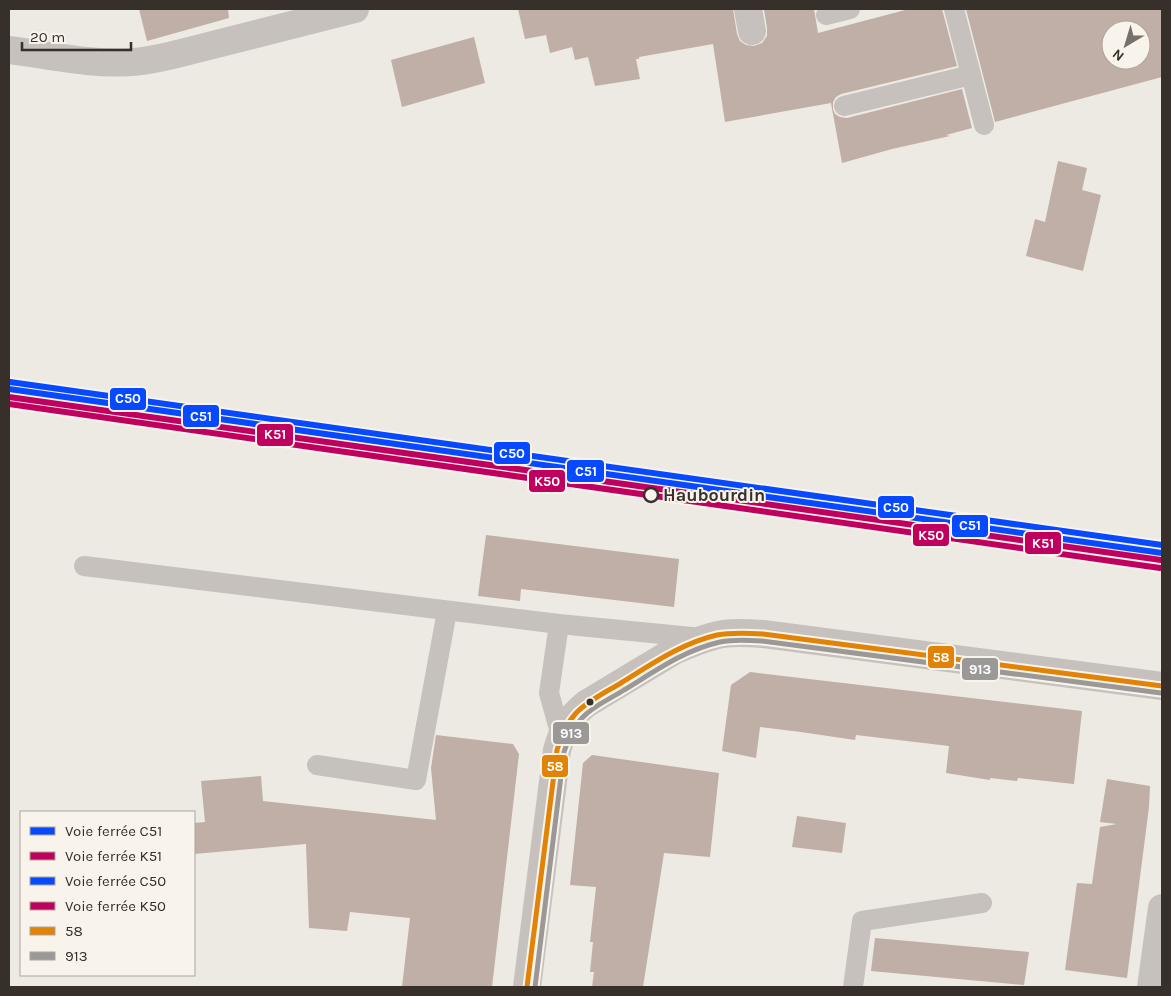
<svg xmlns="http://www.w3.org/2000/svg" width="1171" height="996" font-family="Karla,sans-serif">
  <rect width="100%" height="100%" fill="#ede9e3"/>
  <!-- building -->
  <path fill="#bfafa6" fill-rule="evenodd" d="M139,9H228L229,18L147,41Z
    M518,9H733L737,34L740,41L746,45L754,46L762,43L767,36V28L764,9H814L818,33L909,9H942L957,66L841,94L836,97L833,102V109L835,114L840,117L847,118L962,89L972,128L946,135L950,136L892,149L842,163L831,103L725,122L713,44L639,57V59H636L640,79L595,86L588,57L575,60L572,47L550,53L546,35L525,39Z
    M966,9H1162V77L995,122ZM1111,30H1141V60H1111Z
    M474,37L485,83L402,107L391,60Z
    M1058,161L1087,168L1082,190L1101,195L1083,271L1026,256L1035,219L1045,222Z
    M486,535L679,559L674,607L521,589L520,601L478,596Z
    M750,672L1082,711L1074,784L1018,778L1017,781L990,778V780L946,773L949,746L856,735L855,740L801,732L760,727L756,758L722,751L731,685Z
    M436,735L513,744L519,754L492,987H402L410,918L350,912L347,931L309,928L306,844L194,854V823L205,822L201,781L261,776L263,801L436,820L431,768Z
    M592,755L719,773L710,857L664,853L643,987H592L594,972H590L593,942H590L596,887L570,885L583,763Z
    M1107,779L1150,786L1149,807L1127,978L1065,970L1077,883L1092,884L1100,827L1117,824L1100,822Z
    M797,816L846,823L842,853L792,847Z
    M875,938L1029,952L1024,985L871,971Z"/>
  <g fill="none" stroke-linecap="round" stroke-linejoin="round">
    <!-- service -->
    <path stroke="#c6c1bc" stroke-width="20" d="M954,9L984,125
      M826,15L850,9
      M844,106L971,75
      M84,566L559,624
      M561,736L549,693L559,624L702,638
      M317,765L416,780L447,611
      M853,987L862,921L982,903"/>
    <!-- pedestrian -->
    <path stroke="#c6c1bc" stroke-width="28" d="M748,9L752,31"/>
    <!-- minor -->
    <path stroke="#c6c1bc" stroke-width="28" d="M9,50C49,55 91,65 132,62C149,61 165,57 181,53L355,9
      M1151,987L1162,908"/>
    <!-- tertiary -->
    <path stroke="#c6c1bc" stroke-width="28" d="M527,987L557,750C563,729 569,718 586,704L674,651C690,644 706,637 723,634C736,632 749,633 763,634L1162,686"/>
    <defs>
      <path id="bus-1" d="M527,987L557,750C561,736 566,724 576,713C589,700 606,692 621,683C652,664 682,643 717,635C732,632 748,633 763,634L1162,686"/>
      <path id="bus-2" d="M535,987L564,752C568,739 573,727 582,718C593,706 610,699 624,690C654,672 684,650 720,642C734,639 748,640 762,641L1161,693"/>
    </defs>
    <!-- bus-1 casing -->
    <use href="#bus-1" stroke="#f8f3eb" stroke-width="9"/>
    <!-- bus-2 casing -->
    <use href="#bus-2" stroke="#f8f3eb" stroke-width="9"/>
    <!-- bus-1 -->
    <use href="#bus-1" stroke="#e18306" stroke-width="5"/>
    <!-- bus-2 -->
    <use href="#bus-2" stroke="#9b9997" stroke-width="5"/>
    <defs>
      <path id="rail-1" d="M9,389L1162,553"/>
      <path id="rail-2" d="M9,397L1161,560"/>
      <path id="rail-3" d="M10,382L1162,545"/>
      <path id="rail-4" d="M9,404L1160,568"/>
    </defs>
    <!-- rail-1 casing -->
    <use href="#rail-1" stroke="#f8f3eb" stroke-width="10"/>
    <!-- rail-2 casing -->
    <use href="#rail-2" stroke="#f8f3eb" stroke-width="10"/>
    <!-- rail-3 casing -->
    <use href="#rail-3" stroke="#f8f3eb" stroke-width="10"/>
    <!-- rail-4 casing -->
    <use href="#rail-4" stroke="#f8f3eb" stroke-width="10"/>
    <!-- rail-1 -->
    <use href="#rail-1" stroke="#0749ff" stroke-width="6"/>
    <!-- rail-2 -->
    <use href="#rail-2" stroke="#bf005f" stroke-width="6"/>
    <!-- rail-3 -->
    <use href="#rail-3" stroke="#0749ff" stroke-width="6"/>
    <!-- rail-4 -->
    <use href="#rail-4" stroke="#bf005f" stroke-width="6"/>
  </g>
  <!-- markers -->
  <circle fill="#f8f3eb" stroke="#372f2a" stroke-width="2.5" cx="651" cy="495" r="7"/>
  <circle fill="#372f2a" stroke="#f8f3eb" stroke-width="2" cx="590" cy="702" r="4.5"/>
  <g text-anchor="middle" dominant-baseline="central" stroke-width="4" stroke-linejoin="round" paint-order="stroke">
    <!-- stop labels -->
    <g font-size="18" font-weight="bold" fill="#372f2a" stroke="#f8f3eb" text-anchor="start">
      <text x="663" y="495">Haubourdin</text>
    </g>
  </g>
  <g stroke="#f8f3eb" stroke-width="2">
    <rect x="109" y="387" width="38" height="24" rx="5" fill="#0749ff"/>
    <rect x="182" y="404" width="38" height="24" rx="5" fill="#0749ff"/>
    <rect x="256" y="423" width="38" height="24" rx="5" fill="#bf005f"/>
    <rect x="493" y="441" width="38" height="24" rx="5" fill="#0749ff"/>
    <rect x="566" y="459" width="39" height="24" rx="5" fill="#0749ff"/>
    <rect x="528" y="469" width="38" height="24" rx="5" fill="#bf005f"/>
    <rect x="877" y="495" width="38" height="24" rx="5" fill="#0749ff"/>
    <rect x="951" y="514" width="38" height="24" rx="5" fill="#0749ff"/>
    <rect x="912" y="523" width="38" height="24" rx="5" fill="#bf005f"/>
    <rect x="1024" y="531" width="38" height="24" rx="5" fill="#bf005f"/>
    <rect x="927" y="645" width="28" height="24" rx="5" fill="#e18306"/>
    <rect x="961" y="657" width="38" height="24" rx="5" fill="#9b9997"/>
    <rect x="552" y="721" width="38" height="24" rx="5" fill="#9b9997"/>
    <rect x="541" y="754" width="28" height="24" rx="5" fill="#e18306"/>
  </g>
  <g font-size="14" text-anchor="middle" font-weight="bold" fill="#fff">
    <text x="128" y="403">C50</text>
    <text x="201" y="421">C51</text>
    <text x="275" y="439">K51</text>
    <text x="512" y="458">C50</text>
    <text x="586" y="476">C51</text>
    <text x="547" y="486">K50</text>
    <text x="896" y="512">C50</text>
    <text x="970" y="530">C51</text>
    <text x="931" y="540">K50</text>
    <text x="1043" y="548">K51</text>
    <text x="941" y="662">58</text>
    <text x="980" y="674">913</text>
    <text x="571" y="738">913</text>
    <text x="555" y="771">58</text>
  </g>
  <!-- border -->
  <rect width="1171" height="996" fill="none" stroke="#372f2a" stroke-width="20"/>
  <!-- legend -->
  <rect x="20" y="811" width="175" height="165" fill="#f8f3eb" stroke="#aba59e"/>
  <rect x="30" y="827" width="25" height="8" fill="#0749ff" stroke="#aba59e"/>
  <text x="65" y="836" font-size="15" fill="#372f2a">Voie ferrée C51</text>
  <rect x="30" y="852" width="25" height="8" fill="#bf005f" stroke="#aba59e"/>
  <text x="65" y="861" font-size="15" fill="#372f2a">Voie ferrée K51</text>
  <rect x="30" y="877" width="25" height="8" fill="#0749ff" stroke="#aba59e"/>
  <text x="65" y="886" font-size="15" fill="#372f2a">Voie ferrée C50</text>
  <rect x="30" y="902" width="25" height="8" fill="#bf005f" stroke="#aba59e"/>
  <text x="65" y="911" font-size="15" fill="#372f2a">Voie ferrée K50</text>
  <rect x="30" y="927" width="25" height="8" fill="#e18306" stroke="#aba59e"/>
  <text x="65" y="936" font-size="15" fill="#372f2a">58</text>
  <rect x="30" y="952" width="25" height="8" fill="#9b9997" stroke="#aba59e"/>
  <text x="65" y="961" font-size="15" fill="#372f2a">913</text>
  <!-- north arrow -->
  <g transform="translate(1126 45) rotate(218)"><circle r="24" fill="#f8f3eb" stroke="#aba59e"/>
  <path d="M0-4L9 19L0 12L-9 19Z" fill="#77706b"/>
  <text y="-8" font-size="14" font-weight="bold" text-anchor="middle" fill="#372f2a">N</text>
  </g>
  <!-- scale -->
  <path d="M22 42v8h109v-8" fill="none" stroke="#372f2a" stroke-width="2.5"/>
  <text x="30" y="42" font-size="15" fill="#372f2a" stroke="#f8f3eb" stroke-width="4" paint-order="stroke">20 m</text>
</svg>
